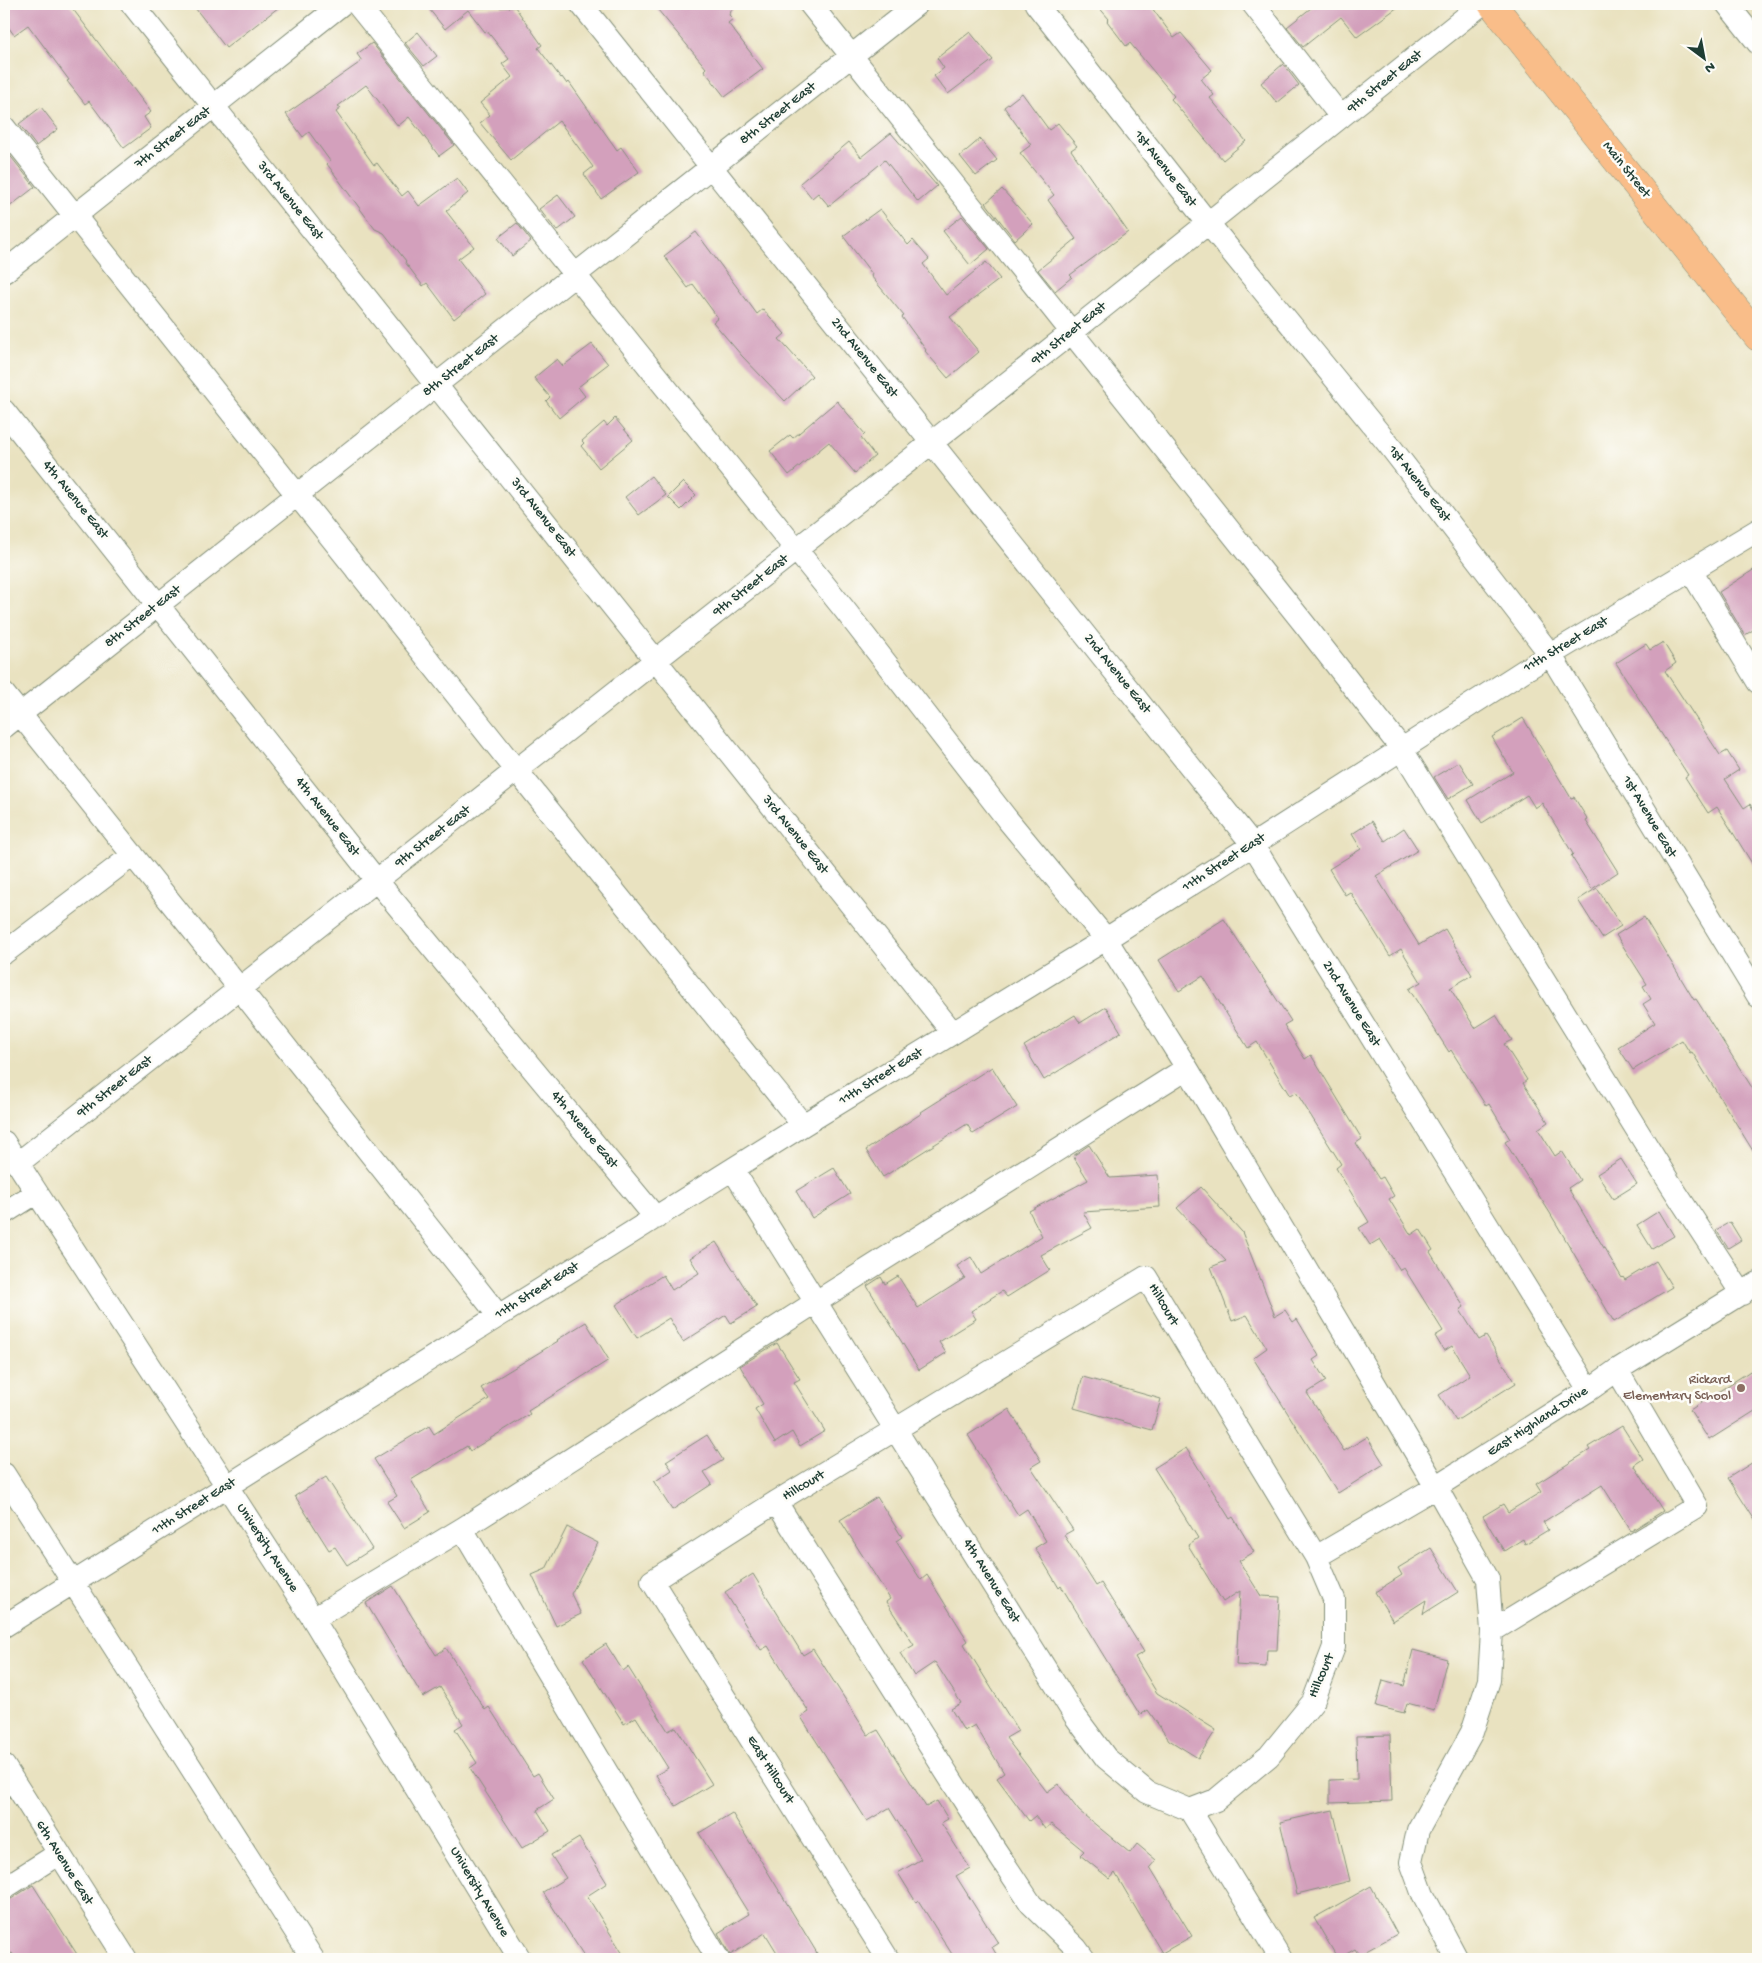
<svg xmlns="http://www.w3.org/2000/svg" width="1762" height="1963" font-family="'Gochi Hand',sans-serif">
  <rect width="100%" height="100%" fill="#fdfcf7"/>
  <filter id="ink" filterUnits="userSpaceOnUse"><feTurbulence type="fractalNoise" baseFrequency=".02" numOctaves="2"/><feDisplacementMap in="SourceGraphic" scale="10" xChannelSelector="R" yChannelSelector="G"/><feConvolveMatrix kernelMatrix="1 2 1 2 8 2 1 2 1" color-interpolation-filters="sRGB"/></filter>
  <filter id="wash" filterUnits="userSpaceOnUse"><feTurbulence type="fractalNoise" baseFrequency=".0096" numOctaves="4" result="noise"/><feDisplacementMap in="SourceGraphic" scale="20" xChannelSelector="R" yChannelSelector="G"/><feGaussianBlur stdDeviation="1.12" result="paint"/><feColorMatrix in="noise" values="0 0 0 0 0 0 0 0 0 0 0 0 0 0 0 0 0 1.4 0 .05"/><feComposite in="paint" operator="in"/></filter>
  <g filter="url(#wash)">
    <rect width="100%" height="100%" fill="#e9e2c0"/>
    <g id="blocks">
      <!-- building -->
      <path fill="#d3a0bc" d="M4,4H69L151,112L144,117L151,128L124,148L89,101L85,104L67,81L69,80L28,25L14,35L4,21Z
        M192,4H283L226,48Z
        M425,4H476L471,8L515,7L542,45L538,48L561,78L562,77L567,84L569,82L617,150L621,147L639,172L601,199L584,174L593,167L559,121L511,160L480,123L490,115L480,103L512,77L502,64L509,59L487,31L485,32L468,10L445,29Z
        M653,4H735L729,15L733,19L728,23L763,69L725,97L704,70L706,68Z
        M1096,4H1149L1174,38L1181,33L1212,70L1201,79L1214,95L1210,98L1246,141L1223,160L1171,99L1174,96L1130,43L1126,46L1107,21L1109,19Z
        M1316,4H1402L1357,37L1341,17L1303,47L1287,27Z
        M418,32L437,56L424,66L405,43Z
        M970,32L993,60L948,94L934,76L944,68L937,58Z
        M372,43L454,145L439,156L409,117L398,126L366,85L338,106L341,108L336,112L374,165L377,163L402,196L408,191L419,206L457,178L468,193L446,211L474,247L458,259L485,294L454,319L427,283L423,286L405,262L406,261L384,233L375,229L327,164L330,161L309,132L303,137L286,114L362,61L357,54Z
        M1283,64L1299,85L1277,103L1261,83Z
        M1022,93L1049,130L1058,123L1077,146L1071,150L1128,232L1070,275L1072,277L1055,291L1038,270L1076,239L1048,200L1054,195L1020,153L1031,145L1004,107Z
        M41,107L58,129L36,146L19,124Z
        M891,133L937,186L918,202L885,160L829,206L818,193L812,198L800,183L849,142L861,157Z
        M980,139L997,160L976,176L960,156Z
        M4,148L35,187L4,211Z
        M1002,189L1033,224L1015,240L986,203Z
        M558,195L575,217L557,231L539,209Z
        M880,209L908,245L913,240L929,259L923,264L946,295L986,262L1000,279L950,317L979,352L948,378L925,351L926,350L902,317L904,316L871,276L872,274L843,236Z
        M962,216L989,249L970,265L943,231Z
        M517,223L531,241L512,256L498,238Z
        M696,232L757,314L763,309L785,334L779,339L812,376L785,401L742,356L713,322L718,318L693,284L688,288L664,256Z
        M592,344L608,364L578,387L585,396L559,418L546,401L550,397L534,378L557,359L563,366Z
        M837,401L865,434L861,438L875,456L855,473L829,442L789,475L770,451L790,435L793,438Z
        M615,418L633,440L599,468L581,446L584,443L582,441L604,422L607,426Z
        M651,476L666,495L639,515L625,497Z
        M683,482L696,495L681,510L668,497Z
        M1758,567V627L1745,635L1719,592Z
        M1663,642L1676,663L1665,671L1720,755L1727,751L1739,770L1725,779L1744,808L1750,804L1758,817V873L1717,807L1708,813L1685,777L1688,775L1616,663L1646,644L1650,650Z
        M1523,718L1571,798L1574,797L1588,820L1586,821L1618,872L1592,889L1571,856L1573,854L1542,803L1535,808L1527,795L1482,823L1468,800L1513,772L1492,737Z
        M1459,762L1473,784L1448,799L1434,777Z
        M1372,821L1385,841L1404,828L1418,850L1376,876L1419,945L1445,929L1472,975L1450,988L1475,1028L1496,1015L1512,1040L1504,1044L1527,1080L1523,1083L1548,1122L1538,1129L1555,1156L1562,1151L1580,1180L1568,1188L1622,1278L1623,1277L1625,1280L1656,1261L1672,1287L1614,1322L1550,1213L1505,1142L1510,1139L1489,1104L1486,1106L1451,1050L1449,1052L1409,989L1421,982L1401,949L1390,956L1350,892L1345,895L1329,869L1361,849L1352,834Z
        M1597,888L1621,926L1602,938L1578,900Z
        M1644,917L1694,1000L1696,999L1758,1097V1159L1692,1052L1690,1053L1682,1040L1633,1070L1618,1047L1655,1023L1643,1004L1651,999L1643,986L1647,984L1616,935Z
        M1224,919L1291,1021L1284,1025L1305,1059L1311,1055L1362,1139L1356,1143L1379,1179L1383,1177L1394,1196L1389,1199L1411,1235L1420,1229L1433,1250L1430,1252L1464,1307L1460,1310L1479,1340L1486,1336L1516,1383L1456,1421L1439,1395L1470,1375L1452,1346L1444,1351L1435,1336L1443,1331L1404,1268L1400,1270L1380,1239L1370,1245L1359,1228L1369,1222L1336,1168L1341,1164L1296,1092L1290,1096L1257,1042L1248,1048L1203,976L1179,991L1159,960Z
        M1106,1007L1121,1032L1044,1080L1024,1046L1075,1015L1080,1023Z
        M992,1067L1017,1107L973,1134L967,1124L883,1177L866,1150L922,1113L921,1112Z
        M1089,1145L1110,1178L1158,1175L1160,1207L1083,1212L1092,1228L1041,1255L1050,1270L1007,1297L1002,1291L971,1311L976,1319L939,1342L946,1353L919,1370L867,1286L881,1277L885,1284L898,1276L918,1308L965,1278L957,1266L971,1257L981,1274L1042,1236L1029,1211L1088,1180L1073,1156Z
        M1621,1159L1637,1184L1613,1199L1597,1174Z
        M834,1168L850,1194L812,1218L796,1191Z
        M1201,1187L1242,1232L1275,1316L1285,1310L1293,1322L1297,1319L1319,1356L1313,1360L1326,1381L1307,1393L1344,1451L1367,1437L1384,1464L1338,1493L1253,1358L1267,1348L1247,1315L1232,1321L1211,1267L1226,1261L1177,1208Z
        M1659,1211L1674,1236L1652,1249L1637,1225Z
        M1730,1222L1741,1240L1728,1248L1716,1230Z
        M716,1242L757,1307L731,1323L726,1315L683,1342L669,1318L637,1338L616,1305L663,1275L672,1290L699,1273L690,1258Z
        M586,1322L609,1360L528,1411L530,1414L470,1451L467,1446L411,1480L430,1512L404,1528L387,1502L397,1496L374,1459L429,1426L434,1434L489,1399L481,1388L558,1341L557,1340Z
        M777,1343L800,1379L794,1382L825,1431L800,1446L792,1432L775,1443L755,1409L763,1404L740,1366Z
        M1758,1366V1409L1709,1440L1690,1410Z
        M1083,1377L1161,1399L1152,1430L1074,1408Z
        M1009,1409L1041,1461L1031,1467L1073,1530L1064,1535L1096,1586L1101,1583L1144,1652L1135,1657L1157,1693L1216,1730L1198,1758L1169,1740L1148,1710L1140,1715L1061,1586L1059,1588L1035,1548L1046,1541L1027,1509L1018,1515L968,1435Z
        M1622,1426L1643,1459L1634,1465L1663,1511L1631,1531L1602,1485L1543,1522L1548,1530L1525,1544L1523,1539L1504,1551L1483,1516L1503,1504L1508,1512L1541,1492L1536,1484L1590,1450L1588,1447Z
        M707,1435L723,1460L704,1472L712,1484L672,1510L654,1482L672,1470L666,1461Z
        M1186,1448L1230,1519L1233,1517L1254,1552L1239,1561L1261,1596L1280,1597L1277,1650H1267L1266,1667L1236,1665L1240,1591L1223,1602L1188,1545L1198,1538L1154,1468Z
        M1758,1459V1525L1728,1478Z
        M326,1477L372,1549L347,1565L335,1547L329,1550L295,1496Z
        M877,1497L902,1537L896,1541L921,1580L927,1575L968,1641L964,1644L1018,1731L1006,1738L1047,1792L1058,1784L1079,1811L1130,1853L1137,1844L1156,1860L1150,1867L1192,1936L1162,1953L1115,1873L1110,1879L1080,1855L1084,1851L1051,1824L1045,1829L1035,1816L1029,1821L997,1778L1004,1773L975,1725L964,1731L951,1709L961,1703L935,1662L914,1676L900,1653L914,1645L886,1602L890,1599L840,1520Z
        M567,1527L598,1543L571,1594L581,1614L556,1626L532,1575L546,1569Z
        M1431,1548L1458,1592L1423,1614L1426,1600L1393,1621L1375,1592L1402,1575L1398,1568Z
        M753,1574L803,1655L813,1649L868,1735L878,1730L926,1807L937,1801L948,1819L941,1823L970,1868L956,1876L998,1943L992,1947L999,1959H955L918,1900L916,1902L898,1873L921,1859L889,1808L867,1821L801,1717L809,1712L768,1646L761,1650L725,1592Z
        M393,1586L436,1655L446,1648L485,1710L489,1707L533,1776L538,1773L554,1799L537,1810L550,1831L522,1848L470,1768L477,1763L455,1729L463,1724L440,1687L423,1697L366,1603Z
        M606,1644L623,1671L628,1667L668,1731L676,1727L712,1784L676,1806L656,1775L668,1768L636,1717L624,1724L583,1659Z
        M1413,1650L1447,1659L1434,1710L1407,1703L1404,1713L1376,1706L1383,1680L1404,1686Z
        M1390,1735L1392,1801L1330,1803V1780L1357,1779L1356,1736Z
        M1333,1810L1350,1881L1297,1894L1280,1822Z
        M732,1813L817,1953L806,1959H781L765,1933L730,1955L718,1933L749,1914L699,1833Z
        M579,1838L607,1883L587,1896L626,1959H586L543,1892L566,1878L551,1855Z
        M33,1885L80,1959H16L12,1953L4,1958V1901L11,1899Z
        M1371,1886L1397,1934L1359,1955L1355,1949L1338,1959L1314,1918Z"/>
    </g>
  </g>
  <g filter="url(#ink)">
    <use href="#blocks" fill-opacity="0" stroke="#84907a" stroke-width="1"/>
    <g fill="none" stroke-linecap="round" stroke-linejoin="round">
      <defs>
        <path id="minor" d="M132,4L953,1033
          M357,4L844,609L1007,819L1106,939L1187,1068L1436,1487L1488,1579L1492,1631L1489,1680L1472,1732L1418,1830L1411,1862L1423,1895L1457,1959
          M581,4L1253,845L1589,1390
          M810,4L1305,625L1401,748L1671,1185L1742,1294
          M1036,4L1208,223L1389,445L1550,654L1758,996
          M1253,4L1341,117
          M1727,4L1758,43
          M4,127L517,771L803,1125
          M4,272L342,4
          M4,411L377,881L656,1218
          M1691,571L1758,682
          M4,694L240,989L498,1315
          M4,727L917,4
          M4,953L133,855
          M4,1142L313,1619L520,1959
          M17,1164L1072,332L1482,4
          M733,1170L1075,1716L1106,1758L1147,1792L1190,1810L1281,1959
          M4,1213L36,1193
          M4,1474L313,1959
          M776,1502L994,1848L1031,1904L1076,1948L1084,1959
          M462,1529L718,1959
          M1316,1557L1436,1487L1589,1390L1617,1370L1758,1283
          M313,1619L462,1529L816,1302L1187,1068
          M4,1626L803,1125L1106,939L1525,670L1758,530
          M1492,1631L1697,1506L1617,1370
          M4,1766L126,1959
          M4,1888L58,1854
          M888,1959L652,1581L776,1502L1146,1277L1316,1557L1334,1599V1647L1313,1702L1269,1756L1216,1800L1190,1810"/>
        <path id="major" d="M1492,4L1758,337"/>
      </defs>
      <!-- minor casing -->
      <use href="#minor" stroke="#84907a" stroke-width="24"/>
      <!-- major casing -->
      <use href="#major" stroke="#84907a" stroke-width="29"/>
      <!-- minor -->
      <use href="#minor" stroke="#fff" stroke-width="22"/>
      <!-- major -->
      <use href="#major" stroke="#f9bd89" stroke-width="28"/>
    </g>
  </g>
  <!-- markers -->
  <circle fill="#8d6e63" stroke="#fdfcf7" stroke-width="2" cx="1741" cy="1388" r="5"/>
  <g text-anchor="middle" dominant-baseline="central" stroke-width="5" stroke-linejoin="round" paint-order="stroke">
    <!-- street labels -->
    <g font-size="14" fill="#1f3d34" stroke="#fdfcf7">
      <text transform="translate(1385 82) rotate(-39)">9th Street East</text>
      <text transform="translate(778 114) rotate(-38)">8th Street East</text>
      <text transform="translate(173 138) rotate(-38)">7th Street East</text>
      <text transform="translate(1165 169) rotate(52)">1st Avenue East</text>
      <text transform="translate(1626 170) rotate(51)">Main Street</text>
      <text transform="translate(290 201) rotate(51)">3rd Avenue East</text>
      <text transform="translate(1069 334) rotate(-39)">9th Street East</text>
      <text transform="translate(864 358) rotate(51)">2nd Avenue East</text>
      <text transform="translate(461 366) rotate(-38)">8th Street East</text>
      <text transform="translate(1419 484) rotate(52)">1st Avenue East</text>
      <text transform="translate(75 500) rotate(51)">4th Avenue East</text>
      <text transform="translate(543 518) rotate(52)">3rd Avenue East</text>
      <text transform="translate(751 586) rotate(-38)">9th Street East</text>
      <text transform="translate(143 617) rotate(-38)">8th Street East</text>
      <text transform="translate(1566 645) rotate(-31)">11th Street East</text>
      <text transform="translate(1117 674) rotate(51)">2nd Avenue East</text>
      <text transform="translate(327 817) rotate(52)">4th Avenue East</text>
      <text transform="translate(1649 817) rotate(59)">1st Avenue East</text>
      <text transform="translate(795 835) rotate(51)">3rd Avenue East</text>
      <text transform="translate(433 837) rotate(-38)">9th Street East</text>
      <text transform="translate(1224 863) rotate(-33)">11th Street East</text>
      <text transform="translate(1351 1004) rotate(58)">2nd Avenue East</text>
      <text transform="translate(881 1077) rotate(-32)">11th Street East</text>
      <text transform="translate(115 1087) rotate(-38)">9th Street East</text>
      <text transform="translate(584 1130) rotate(50)">4th Avenue East</text>
      <text transform="translate(537 1291) rotate(-32)">11th Street East</text>
      <text transform="translate(1163 1305) rotate(59)">Hillcourt</text>
      <text transform="translate(1538 1422) rotate(-33)">East Highland Drive</text>
      <text transform="translate(804 1486) rotate(-31)">Hillcourt</text>
      <text transform="translate(194 1507) rotate(-32)">11th Street East</text>
      <text transform="translate(267 1548) rotate(57)">University Avenue</text>
      <text transform="translate(991 1581) rotate(58)">4th Avenue East</text>
      <text transform="translate(1322 1676) rotate(-67)">Hillcourt</text>
      <text transform="translate(770 1770) rotate(58)">East Hillcourt</text>
      <text transform="translate(64 1863) rotate(58)">6th Avenue East</text>
      <text transform="translate(479 1892) rotate(59)">University Avenue</text>
    </g>
    <!-- education labels -->
    <g font-size="14" fill="#785e54" stroke="#fdfcf7" text-anchor="end">
      <text x="1731" y="1380">Rickard<tspan x="1731" dy="16">Elementary School</tspan></text>
    </g>
  </g>
  <!-- margin -->
  <rect width="1762" height="1963" fill="none" stroke="#fdfcf7" stroke-width="20"/>
  <!-- north arrow -->
  <g transform="translate(1704 58) rotate(148)" stroke="#fdfcf7" stroke-width="4" paint-order="stroke">
  <path d="M0-4L9 19L0 12L-9 19Z" fill="#1f3d34"/>
  <text y="-8" font-size="14" font-weight="bold" text-anchor="middle" fill="#1f3d34">N</text>
  </g>
</svg>
